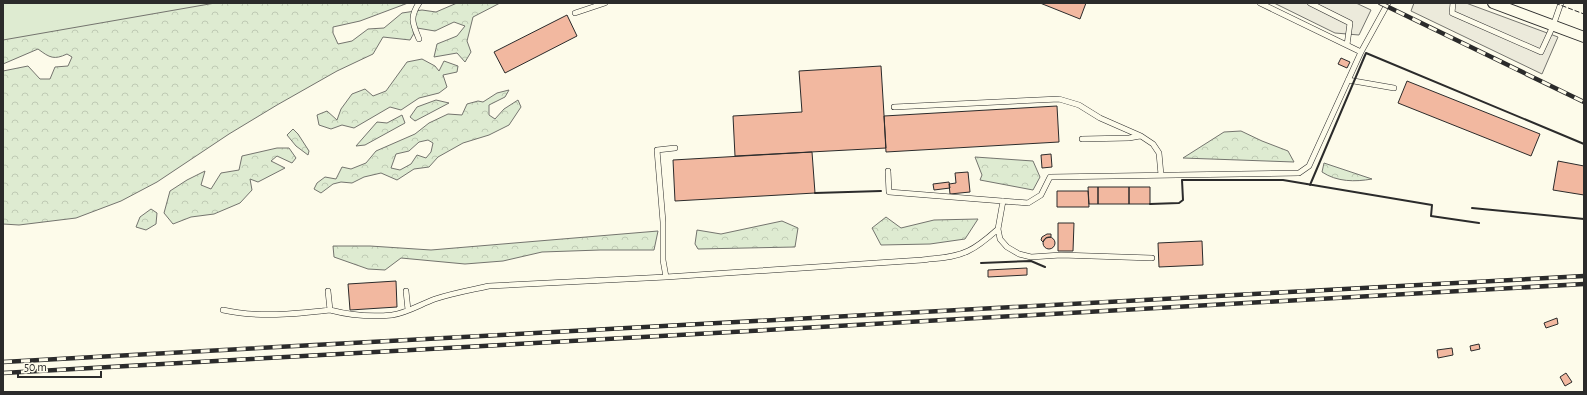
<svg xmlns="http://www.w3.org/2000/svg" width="1587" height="395" font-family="'Alegreya Sans',sans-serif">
  <defs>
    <pattern id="forest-crowns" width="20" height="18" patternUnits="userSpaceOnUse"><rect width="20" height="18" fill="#deebd1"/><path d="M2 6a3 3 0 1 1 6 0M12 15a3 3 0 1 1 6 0" fill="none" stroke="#bfcab4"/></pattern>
  </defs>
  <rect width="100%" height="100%" fill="#fdfbea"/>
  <!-- forest -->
  <path fill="url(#forest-crowns)" stroke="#74746e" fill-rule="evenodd" d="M3,3H408L360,21L333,27V33L338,44L352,41L368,29L384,28L402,13L422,10L436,12L457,3H500L473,17L467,41L471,52L465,62L457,53L434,57L437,44L457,36L465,26L454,22L435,31L417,28L410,40L383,37L373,54L337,71L277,105L229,134L157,182L121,201L76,218L19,225L3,224V71L28,66L40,79H50L55,67L68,66L72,57L67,54C54,60 50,58 38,49L3,64Z
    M422,59L435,66L439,71L444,61L458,66L457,72L443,75L447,87L439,93L419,98L401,110L390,107L354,128L342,125L331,129L319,125L317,115L327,111L337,120L341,109L352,94L365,89L373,96L386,91L407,62Z
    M509,90L505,97L489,105V115L495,119L504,109L518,100L521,107L509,125L489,135L463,143L438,157L429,167L414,169L397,180L381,173L364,177L352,183L341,182L333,184L321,193L314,189L317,183L325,177L336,179L342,167L351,169L366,163L376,151L415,134L429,123L448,114L462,115L467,104L478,101L483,102L497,93ZM428,140L433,143L431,152L426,158L417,155L411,164L400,170L391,168L396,154L409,151L419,142Z
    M436,100L449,103L415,121L410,117L417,107Z
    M402,115L405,123L365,145L356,146L377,122L387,123Z
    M293,129L298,134L309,151L308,155L296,146L287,135Z
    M1241,131L1262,141L1288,151L1294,162L1183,158L1224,132Z
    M277,148H289L296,158L292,163L277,156L271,161L285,168L258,182L250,179L252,190L240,203L214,214L191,217L173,224L164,213L170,191L187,180L205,171L201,185L211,189L221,173L239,170L242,156Z
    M975,157L1033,161L1040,177L1033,190L980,180L982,175Z
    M1324,163L1372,179C1355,182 1337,182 1322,172Z
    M151,209L157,213L156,224L146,230L136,227L140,217Z
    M886,217L901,228L934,220L978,219L965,239L930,244L881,245L872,228Z
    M782,221L798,228L795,247L698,249L695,244L697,230L721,234Z
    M658,231L654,250H600L542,252L503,261L465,264L401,258L385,270L368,269L334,257L333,246H370L431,250Z"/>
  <!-- garden -->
  <path fill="#deebd1" stroke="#74746e" d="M3,3H215L3,40Z"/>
  <!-- parking -->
  <path fill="#eceadb" stroke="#74746e" d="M1274,3H1356L1371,10L1359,35L1335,33Z
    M1414,3H1466L1558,37L1542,74L1411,11Z"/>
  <!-- building -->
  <path fill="#f2b8a0" stroke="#2b2b2b" d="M1040,3H1086L1080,19Z
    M567,15L577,36L505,73L494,52Z
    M1341,58L1350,62L1347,68L1338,64Z
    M881,66L886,148L735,156L733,116L802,112L799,71Z
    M1407,81L1540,134L1531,156L1398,103Z
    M1057,106L1059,142L886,152L884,116Z
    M812,152L815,193L675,201L673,160Z
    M1051,154L1052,167L1042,168L1041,155Z
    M1558,161L1584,166V195L1553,190Z
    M968,172L970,192L950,194L949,184L956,183L955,173Z
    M949,182L950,188L934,190L933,184Z
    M1088,187H1098V204H1089Z
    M1098,187H1129V204H1098Z
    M1129,187H1150V204H1129Z
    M1057,191H1088L1089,207H1057Z
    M1058,223H1074L1073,251H1058Z
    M1047,234H1051V237L1046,238L1043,242L1041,240L1042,237Z
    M1043 243a6 6 0 1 1 12 0a6 6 0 1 1-12 0Z
    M1202,241L1203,265L1159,267L1158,243Z
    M1027,268V275L988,277V270Z
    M396,281L397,307L350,310L348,284Z
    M1557,318L1558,324L1546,328L1544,323Z
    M1479,344L1480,349L1471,351L1470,346Z
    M1452,348L1453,355L1438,358L1437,350Z
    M1566,373L1572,382L1565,386L1560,377Z"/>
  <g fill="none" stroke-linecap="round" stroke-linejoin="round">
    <defs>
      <path id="lane" d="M419,3C409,18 413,24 419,39
        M1260,3L1361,52
        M1310,3L1350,23L1347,45
        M1453,3L1452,13L1541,52L1553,26L1561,3
        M575,13L605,3
        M1348,80L1394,88
        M894,107L1059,99L1079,105L1100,118L1141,136L1153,144L1159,153L1161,175
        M1082,139L1129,138L1140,136
        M888,171L889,192L1028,203L1041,195L1050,177L1299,173L1309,166L1361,52L1388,3
        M1003,201L998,229L1000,239L1007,247L1019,254L1031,257L1061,255L1152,258
        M666,277L663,260V222L657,150L675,148
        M328,291L330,310C349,315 372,317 392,315C407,313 421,304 435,299C453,293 471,290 489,286L666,277L922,260C937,258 954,258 968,251C979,246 989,237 998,229
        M406,291L408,310
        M223,310C258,318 295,314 330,310"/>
      <path id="street" d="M1493,3L1584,37"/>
    </defs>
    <!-- lane casing -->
    <use href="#lane" stroke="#2b2b2b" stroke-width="6"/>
    <!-- street casing -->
    <use href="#street" stroke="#2b2b2b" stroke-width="12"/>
    <!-- lane -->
    <use href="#lane" stroke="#fdfbea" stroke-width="5"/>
    <!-- street -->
    <use href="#street" stroke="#fdfbea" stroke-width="10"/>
    <defs>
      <path id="rail" d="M1380,3L1584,102
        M3,362L1584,276
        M3,373L1584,284"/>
    </defs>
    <!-- rail casing -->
    <use href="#rail" stroke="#2b2b2b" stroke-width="4.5"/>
    <!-- rail -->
    <use href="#rail" stroke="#fdfbea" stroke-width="3" stroke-dasharray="9" stroke-linecap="butt"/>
    <!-- fence -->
    <path stroke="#2b2b2b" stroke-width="1" stroke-dasharray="5 2" stroke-linecap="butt" d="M1555,3L1584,14"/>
    <!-- wall -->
    <path stroke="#2b2b2b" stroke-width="2" d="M1310,185L1366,53L1584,144
      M815,193L881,191
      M1150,204L1179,203L1183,200L1182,180H1283L1432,205L1431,216L1479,223
      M1472,208L1584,219
      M981,263L1031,261L1045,267"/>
  </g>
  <!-- border -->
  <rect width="1587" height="395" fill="none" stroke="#2b2b2b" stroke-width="8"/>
  <!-- scale -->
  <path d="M18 371v6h83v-6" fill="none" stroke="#2b2b2b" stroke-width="2"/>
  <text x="24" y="371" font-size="12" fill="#2b2b2b" stroke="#fdfbea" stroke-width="3" paint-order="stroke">50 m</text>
</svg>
